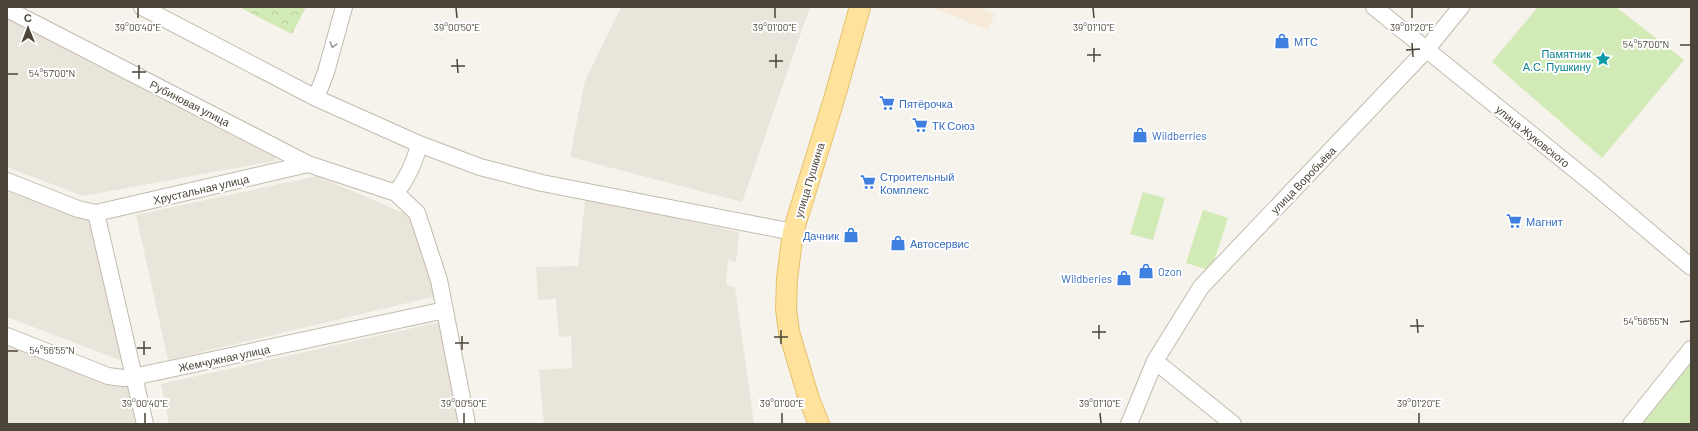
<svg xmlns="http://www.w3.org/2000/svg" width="1698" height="431" font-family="Barlow,sans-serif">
  <defs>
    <pattern id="forest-crowns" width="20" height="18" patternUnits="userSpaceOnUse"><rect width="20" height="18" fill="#d2eab5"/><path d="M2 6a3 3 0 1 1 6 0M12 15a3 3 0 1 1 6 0" fill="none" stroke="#b6ca9c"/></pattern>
  </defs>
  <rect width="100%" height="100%" fill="#f6f3ec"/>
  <!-- residential -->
  <path fill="#eae5da" d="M7,7L280,151L274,161L83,196L7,167Z
    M621,7H810L742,202L570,157L585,81Z
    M317,176L429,224L445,294L168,360L136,215Z
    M7,187L107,225L138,359L133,365L7,317Z
    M585,201L601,202L739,232L736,262L728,260L726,285L735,287L754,424H544L539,370L572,368L571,336L559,337L556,299L538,300L536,267L578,266Z
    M445,321L464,424H169L161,384Z
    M7,337L139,386L147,424H7Z"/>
  <!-- commercial -->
  <path fill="#f7ead8" d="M931,7H977L995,14L988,30Z"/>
  <!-- forest -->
  <path fill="url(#forest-crowns)" d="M239,7H306L292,34Z"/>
  <!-- park -->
  <path fill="#d2eab5" d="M1538,7H1616L1684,60L1602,158L1492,62Z
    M1143,192L1165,198L1153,240L1130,234Z
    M1203,210L1228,218L1211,271L1186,263Z
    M1691,363V424H1642Z"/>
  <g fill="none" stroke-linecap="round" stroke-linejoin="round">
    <defs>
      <path id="minor" d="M142,7L316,98L419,144L480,167L542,183L793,232
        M1374,7L1594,185L1691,267
        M7,9L308,164
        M316,98L326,72L344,7
        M7,181L78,209L96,213L308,164L396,193L417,213L439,280L467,424
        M396,193C408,177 415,163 419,144
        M96,213L145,424
        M7,336L108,376L123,378L133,377L445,310
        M1155,361L1233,424
        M1129,424L1155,361L1201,287L1426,50L1461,7
        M1631,424L1691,349"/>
      <path id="major" d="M819,424L809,399L789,332L786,309L787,279L793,232L835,96L860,7"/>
    </defs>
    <!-- minor casing -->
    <use href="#minor" stroke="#c2bbae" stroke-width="18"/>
    <!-- major casing -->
    <use href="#major" stroke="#e6c16a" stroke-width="22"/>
    <!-- minor -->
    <use href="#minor" stroke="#fff" stroke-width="16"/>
    <!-- major -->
    <use href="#major" stroke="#ffe39c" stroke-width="20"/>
  </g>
  <!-- one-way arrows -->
  <defs><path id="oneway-chevron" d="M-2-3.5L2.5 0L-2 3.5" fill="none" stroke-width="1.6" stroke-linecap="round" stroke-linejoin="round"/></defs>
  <use stroke="#9c9892" href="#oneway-chevron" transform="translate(333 45) rotate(106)"/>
  <!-- ticks -->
  <path fill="none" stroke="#4b4439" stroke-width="1.5" d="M138,8V18M456,8L457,18M775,8V18M1093,8L1094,18M1412,8V18M1412,43L1413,57M1680,45H1690M1094,48V62M1406,50L1420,49M776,54V68M1087,55H1101M457,59L458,73M769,61H783M139,65V79M451,66H465M132,72H146M8,74H18M1417,319L1418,333M1680,322L1690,321M1099,325V339M1410,326H1424M781,330V344M1092,332H1106M462,336V350M774,337H788M144,341V355M455,343H469M137,348H151M8,351H18M145,413V423M464,413V423M782,413V423M1100,413L1101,423M1419,413V423"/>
  <!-- icons -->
  <defs>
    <symbol id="shop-bare" viewBox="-9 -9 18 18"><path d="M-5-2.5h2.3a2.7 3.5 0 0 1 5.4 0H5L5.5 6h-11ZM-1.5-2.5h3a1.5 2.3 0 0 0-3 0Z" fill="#3f7fe0" stroke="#fff" stroke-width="2.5" paint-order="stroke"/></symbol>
    <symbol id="sight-bare" viewBox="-9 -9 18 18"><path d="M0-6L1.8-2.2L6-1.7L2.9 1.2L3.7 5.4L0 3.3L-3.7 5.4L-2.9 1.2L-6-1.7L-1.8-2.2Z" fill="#0f9aa8" stroke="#fff" stroke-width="2.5" paint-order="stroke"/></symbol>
    <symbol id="supermarket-bare" viewBox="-9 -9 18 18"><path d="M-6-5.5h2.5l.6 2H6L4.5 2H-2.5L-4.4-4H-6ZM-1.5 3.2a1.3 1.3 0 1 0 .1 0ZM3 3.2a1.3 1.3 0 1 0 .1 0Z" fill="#3f7fe0" stroke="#fff" stroke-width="2.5" paint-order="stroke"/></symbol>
  </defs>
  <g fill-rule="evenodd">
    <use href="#shop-bare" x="1271" y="30" width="22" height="22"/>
    <use href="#sight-bare" x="1592" y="48" width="22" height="22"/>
    <use href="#supermarket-bare" x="876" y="92" width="22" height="22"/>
    <use href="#supermarket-bare" x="909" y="114" width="22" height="22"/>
    <use href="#shop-bare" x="1129" y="124" width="22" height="22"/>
    <use href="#supermarket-bare" x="857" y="171" width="22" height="22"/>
    <use href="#supermarket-bare" x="1503" y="210" width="22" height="22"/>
    <use href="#shop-bare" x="840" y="224" width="22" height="22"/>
    <use href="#shop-bare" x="887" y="232" width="22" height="22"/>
    <use href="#shop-bare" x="1135" y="260" width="22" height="22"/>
    <use href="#shop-bare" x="1113" y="267" width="22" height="22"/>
  </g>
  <g text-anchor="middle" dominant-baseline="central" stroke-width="4" stroke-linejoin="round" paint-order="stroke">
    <!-- shop labels -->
    <g font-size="11" fill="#366cbe" stroke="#fff" text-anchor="start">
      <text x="1294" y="41">МТС</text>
      <text x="899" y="103">Пятёрочка</text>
      <text x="932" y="125">ТК Союз</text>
      <text x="1152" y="135">Wildberries</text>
      <text x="880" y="176">Строительный<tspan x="880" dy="13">Комплекс</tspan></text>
      <text x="1526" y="221">Магнит</text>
      <text x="839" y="235" text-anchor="end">Дачник</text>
      <text x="910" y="243">Автосервис</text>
      <text x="1158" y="271">Ozon</text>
      <text x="1112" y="278" text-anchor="end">Wildberies</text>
    </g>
    <!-- culture labels -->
    <g font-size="11" fill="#0d838f" stroke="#fff" text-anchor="end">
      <text x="1591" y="53">Памятник<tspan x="1591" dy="13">А.С. Пушкину</tspan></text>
    </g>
    <!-- street labels -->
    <g font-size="11" fill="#4b4439" stroke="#fff">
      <text transform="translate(190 103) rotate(27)">Рубиновая улица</text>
      <text transform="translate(1533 136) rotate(39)">улица Жуковского</text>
      <text transform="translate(809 180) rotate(-73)">улица Пушкина</text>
      <text transform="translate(1303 180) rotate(-46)">улица Воробьёва</text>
      <text transform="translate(201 189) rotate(-13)">Хрустальная улица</text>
      <text transform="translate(224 358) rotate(-12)">Жемчужная улица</text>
    </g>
  </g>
  <g font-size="10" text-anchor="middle" fill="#4b4439" stroke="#fff" stroke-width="4" stroke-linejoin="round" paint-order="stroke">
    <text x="138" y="31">39°00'40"E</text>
    <text x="457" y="31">39°00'50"E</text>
    <text x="775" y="31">39°01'00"E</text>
    <text x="1094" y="31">39°01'10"E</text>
    <text x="1412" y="31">39°01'20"E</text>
    <text x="1646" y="48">54°57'00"N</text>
    <text x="52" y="77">54°57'00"N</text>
    <text x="1646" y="325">54°56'55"N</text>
    <text x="52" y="354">54°56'55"N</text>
    <text x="145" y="407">39°00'40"E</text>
    <text x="464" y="407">39°00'50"E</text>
    <text x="782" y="407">39°01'00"E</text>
    <text x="1100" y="407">39°01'10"E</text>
    <text x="1419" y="407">39°01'20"E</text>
  </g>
  <!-- border -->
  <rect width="1698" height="431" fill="none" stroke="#4b4439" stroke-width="16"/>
  <!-- north arrow -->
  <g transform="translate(28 28) rotate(359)" stroke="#ffffff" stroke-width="3" paint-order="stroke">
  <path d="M0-3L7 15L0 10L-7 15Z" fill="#4b4439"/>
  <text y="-6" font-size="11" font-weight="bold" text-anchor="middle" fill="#4b4439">С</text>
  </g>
</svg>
